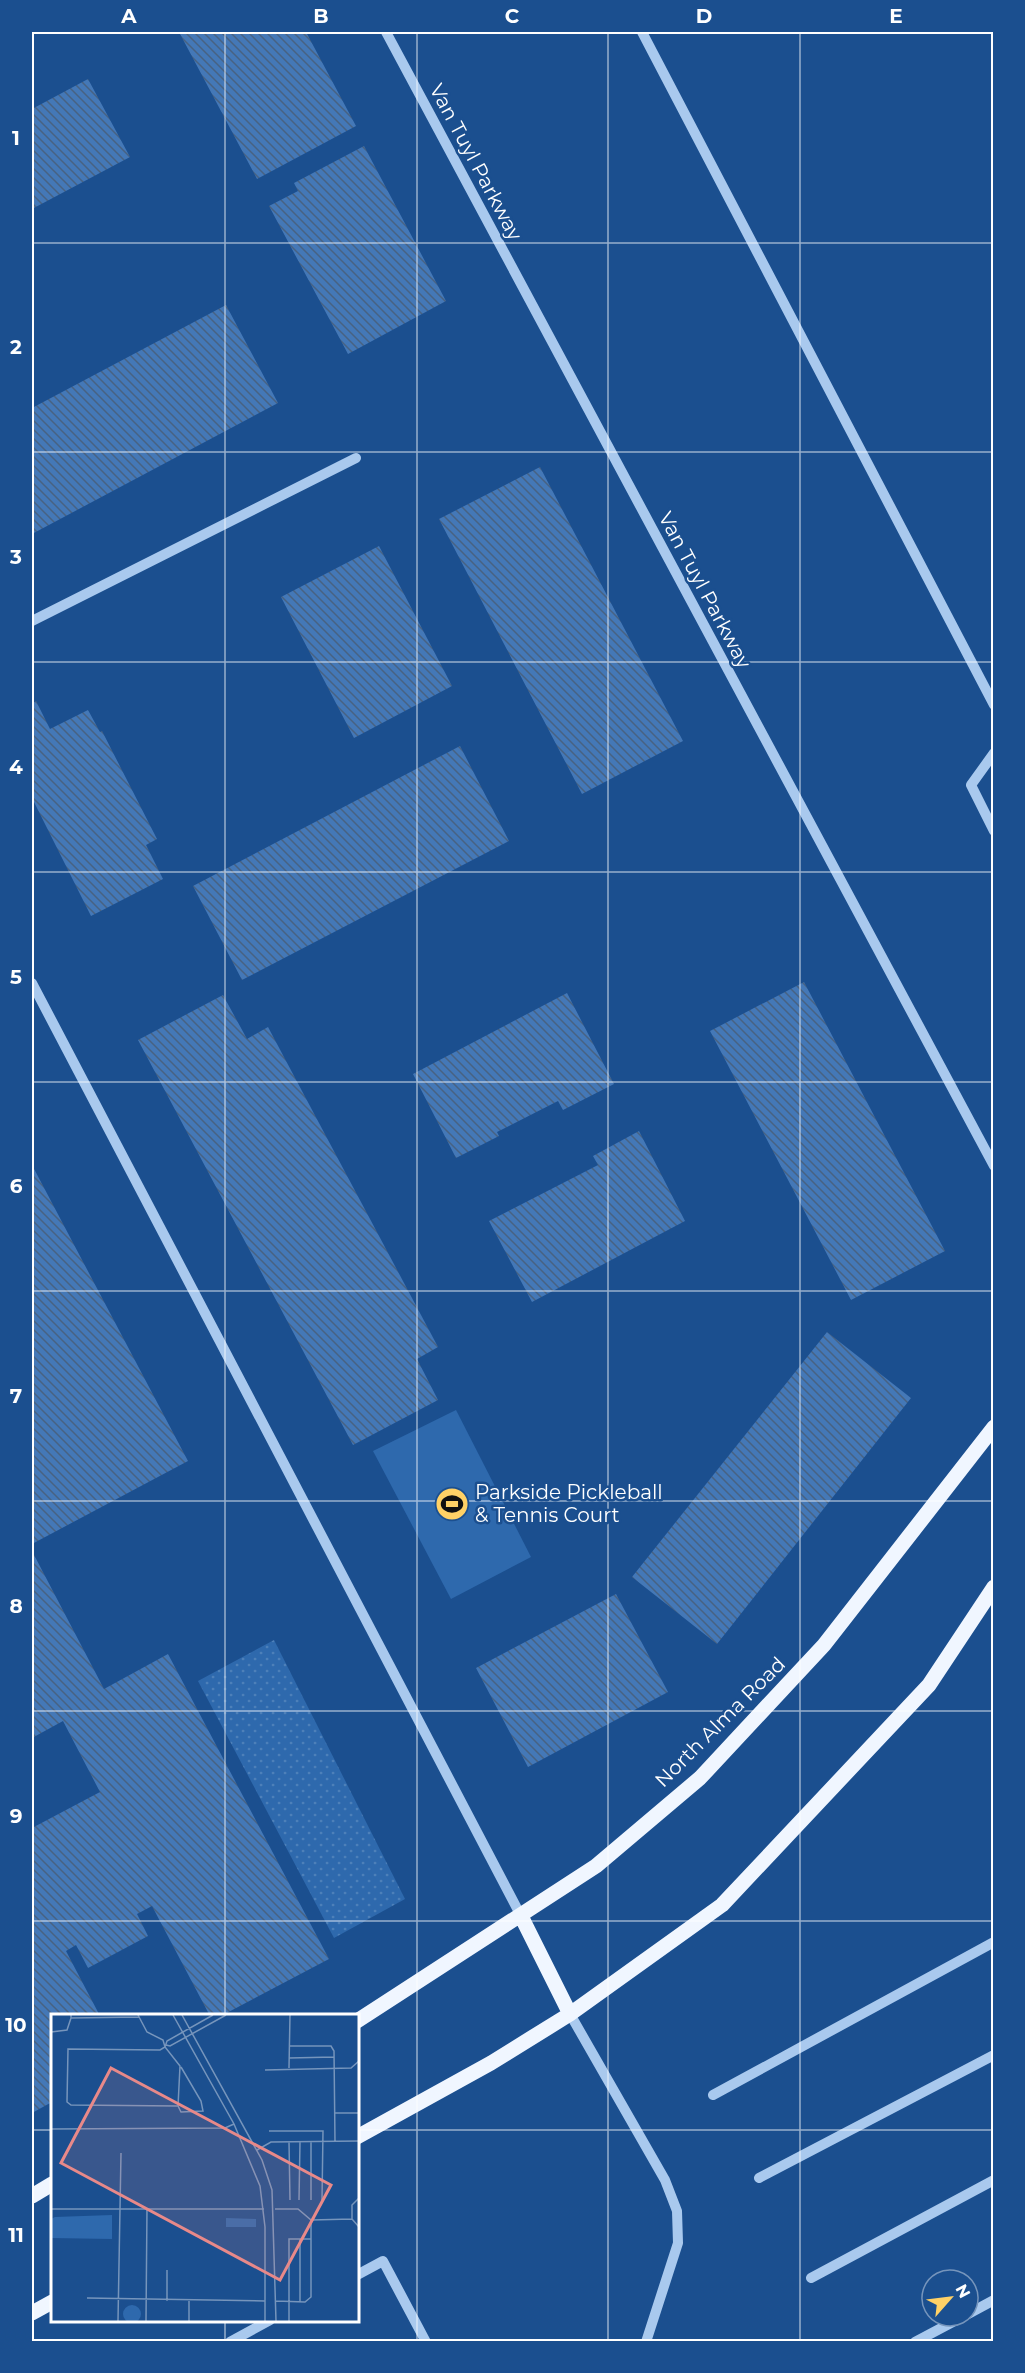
<svg xmlns="http://www.w3.org/2000/svg" width="1025" height="2373" font-family="Montserrat,sans-serif">
  <defs>
    <pattern id="park-dots" width="8" height="8" patternUnits="userSpaceOnUse" patternTransform="scale(1.5)"><rect width="8" height="8" fill="#2e69ad"/><path d="M2 2h.1M6 6h.1" fill="none" stroke="#4d80b9" stroke-width="1.8" stroke-linecap="round"/></pattern>
    <pattern id="building-back-hatch" width="6" height="6" patternUnits="userSpaceOnUse" patternTransform="scale(1.5)"><rect width="6" height="6" fill="#4478b7"/><path d="M-1 5l2 2M0 0l6 6M5-1l2 2" fill="none" stroke="#486282"/></pattern>
  </defs>
  <rect width="100%" height="100%" fill="#1b4f8f"/>
  <!-- grass -->
  <path fill="#2e69ad" d="M456,1410L531,1557L451,1599L373,1451Z"/>
  <!-- park -->
  <path fill="url(#park-dots)" d="M274,1640L405,1899L334,1938L198,1681Z"/>
  <!-- building -->
  <path fill="url(#building-back-hatch)" d="M179,32H306L356,126L257,179Z
    M88,79L130,157L32,209V109Z
    M364,146L446,301L348,354L269,206L298,191L294,183Z
    M226,305L278,403L32,534V408Z
    M540,467L683,741L582,794L439,519Z
    M379,546L452,686L354,738L281,597Z
    M36,701L50,729L88,710L100,732L102,731L157,839L146,845L163,879L91,916L32,798V704Z
    M460,746L509,841L242,980L193,886Z
    M804,982L945,1251L851,1300L710,1031Z
    M567,993L614,1084L563,1110L558,1101L497,1132L499,1136L456,1158L413,1074Z
    M223,995L247,1039L268,1027L438,1347L417,1359L438,1400L353,1445L138,1040Z
    M639,1131L685,1221L532,1302L489,1221L598,1165L593,1156Z
    M32,1165L188,1461L32,1544Z
    M827,1332L911,1398L717,1644L632,1577Z
    M32,1551L104,1689L168,1654L329,1959L221,2016H210L152,1906L137,1914L148,1936L88,1968L76,1945L66,1951L100,2016H52V2102L32,2113V1828L100,1792L63,1721L32,1738Z
    M616,1594L668,1692L528,1767L476,1668Z"/>
  <g fill="none" stroke-linecap="round" stroke-linejoin="round">
    <!-- minor -->
    <path stroke="#a9c9ee" stroke-width="10" d="M386,32L994,1166
      M642,32L994,705
      M32,621L356,458
      M994,753L971,785L994,831
      M32,983L521,1916
      M570,2014L665,2180L677,2211L678,2243L646,2342
      M713,2095L994,1942
      M759,2178L994,2055
      M357,2275L383,2261L426,2342
      M811,2278L994,2180
      M968,2314L994,2300
      M230,2342L270,2320
      M915,2342L964,2316"/>
    <!-- major -->
    <path stroke="#f0f6ff" stroke-width="15" d="M521,1916L570,2014
      M357,2021L596,1866L700,1778L824,1645L994,1427
      M357,2137L491,2063L570,2014L722,1905L929,1685L994,1587
      M32,2196L52,2184
      M32,2313L52,2302"/>
  </g>
  <!-- grid -->
  <path fill="none" stroke="#fff" stroke-width="1.5" stroke-opacity="0.55" d="M225,32V2016M417,32V2342M608,32V2342M800,32V2342M32,243H994M32,452H994M32,662H994M32,872H994M32,1082H994M32,1291H994M32,1501H994M32,1711H994M32,1921H994M32,2130H52M357,2130H994M225,2320V2342"/>
  <!-- icons -->
  <defs>
    <symbol id="stadium-disc" viewBox="-11 -11 22 22"><circle r="9.5" fill="#ffd166" stroke="#1b4f8f"/><path d="M0-5a6.5 5 0 1 0 0 10a6.5 5 0 1 0 0-10ZM-3.5-1.8h7v3.6h-7Z" fill="#111"/></symbol>
  </defs>
  <g fill-rule="evenodd">
    <use href="#stadium-disc" x="433" y="1485" width="38" height="38"/>
  </g>
  <g text-anchor="middle" dominant-baseline="central" stroke-width="5" stroke-linejoin="round" paint-order="stroke">
    <!-- street labels -->
    <g font-size="20" fill="#fff" stroke="#1b4f8f">
      <text transform="translate(476 162) rotate(62)">Van Tuyl Parkway</text>
      <text transform="translate(705 590) rotate(62)">Van Tuyl Parkway</text>
      <text transform="translate(720 1722) rotate(-45)">North Alma Road</text>
    </g>
    <!-- poi labels -->
    <g font-size="20" fill="#fff" stroke="#1b4f8f" text-anchor="start">
      <text x="475" y="1492">Parkside Pickleball<tspan x="475" dy="23">&amp; Tennis Court</tspan></text>
    </g>
  </g>
  <!-- overview -->
  <g transform="translate(51 2014)">
    <rect width="308" height="308" fill="#1b4f8f"/>
    <path d="M61,201V225L0,224V205L4,203ZM175,204L205,205V213H175ZM72 300a9 9 0 1 1 18 0a9 9 0 1 1-18 0Z" fill="#2e69ad"/>
    <path fill="none" stroke="#7695bc" stroke-width="1.5" d="M20,1V4L88,3M87,1L96,18L112,26L114,33L129,52L127,92L20,91L16,88L17,35L109,36L114,33L116,27L162,1M122,1L183,110L209,172L214,213V307M131,1L211,146L221,176L225,307M0,18L16,16L20,4M115,31L119,32L175,1M238,32H280L283,37L284,128M238,44L283,43M238,54L239,1M214,56L300,54L308,47M127,92L130,98L152,97L150,87L130,53M284,99H308M0,115L174,114L183,110M218,117H272L271,186M238,128L239,186M260,128V186M206,136L220,128L308,127M248,186L249,128M0,195H213M224,195H247L260,206L301,205L308,213M301,205V191L308,184M36,284L214,287M116,287V256M225,287L254,288L260,283V206M249,288V225M67,307L70,139M95,307L96,194M138,307V287M238,307V225H260"/>
    <path fill="#e88989" fill-opacity="0.15" stroke="#e88989" stroke-width="3" d="M60,54L280,171L229,266L10,149Z"/>
    <rect width="308" height="308" fill="none" stroke="#fff" stroke-width="3"/>
  </g>
  <!-- border -->
  <rect width="1025" height="2373" fill="none" stroke="#1b4f8f" stroke-width="66"/>
  <!-- north arrow -->
  <g transform="translate(950 2298) rotate(62)"><circle r="28" fill="#1b4f8f" stroke="#7695bc" stroke-width="1.5"/>
  <path d="M0-4.5L10 22L0 15L-10 22Z" fill="#ffd166"/>
  <text y="-9" font-size="16" font-weight="bold" text-anchor="middle" fill="#ffffff">N</text>
  </g>
  <rect x="33" y="33" width="959" height="2307" fill="none" stroke="#fff" stroke-width="2"/>
  <g font-size="20" text-anchor="middle" font-weight="bold" fill="#fff">
    <text x="129" y="23">A</text>
    <text x="321" y="23">B</text>
    <text x="512" y="23">C</text>
    <text x="704" y="23">D</text>
    <text x="896" y="23">E</text>
    <text x="16" y="145">1</text>
    <text x="16" y="354">2</text>
    <text x="16" y="564">3</text>
    <text x="16" y="774">4</text>
    <text x="16" y="984">5</text>
    <text x="16" y="1193">6</text>
    <text x="16" y="1403">7</text>
    <text x="16" y="1613">8</text>
    <text x="16" y="1823">9</text>
    <text x="16" y="2032">10</text>
    <text x="16" y="2242">11</text>
  </g>
</svg>
